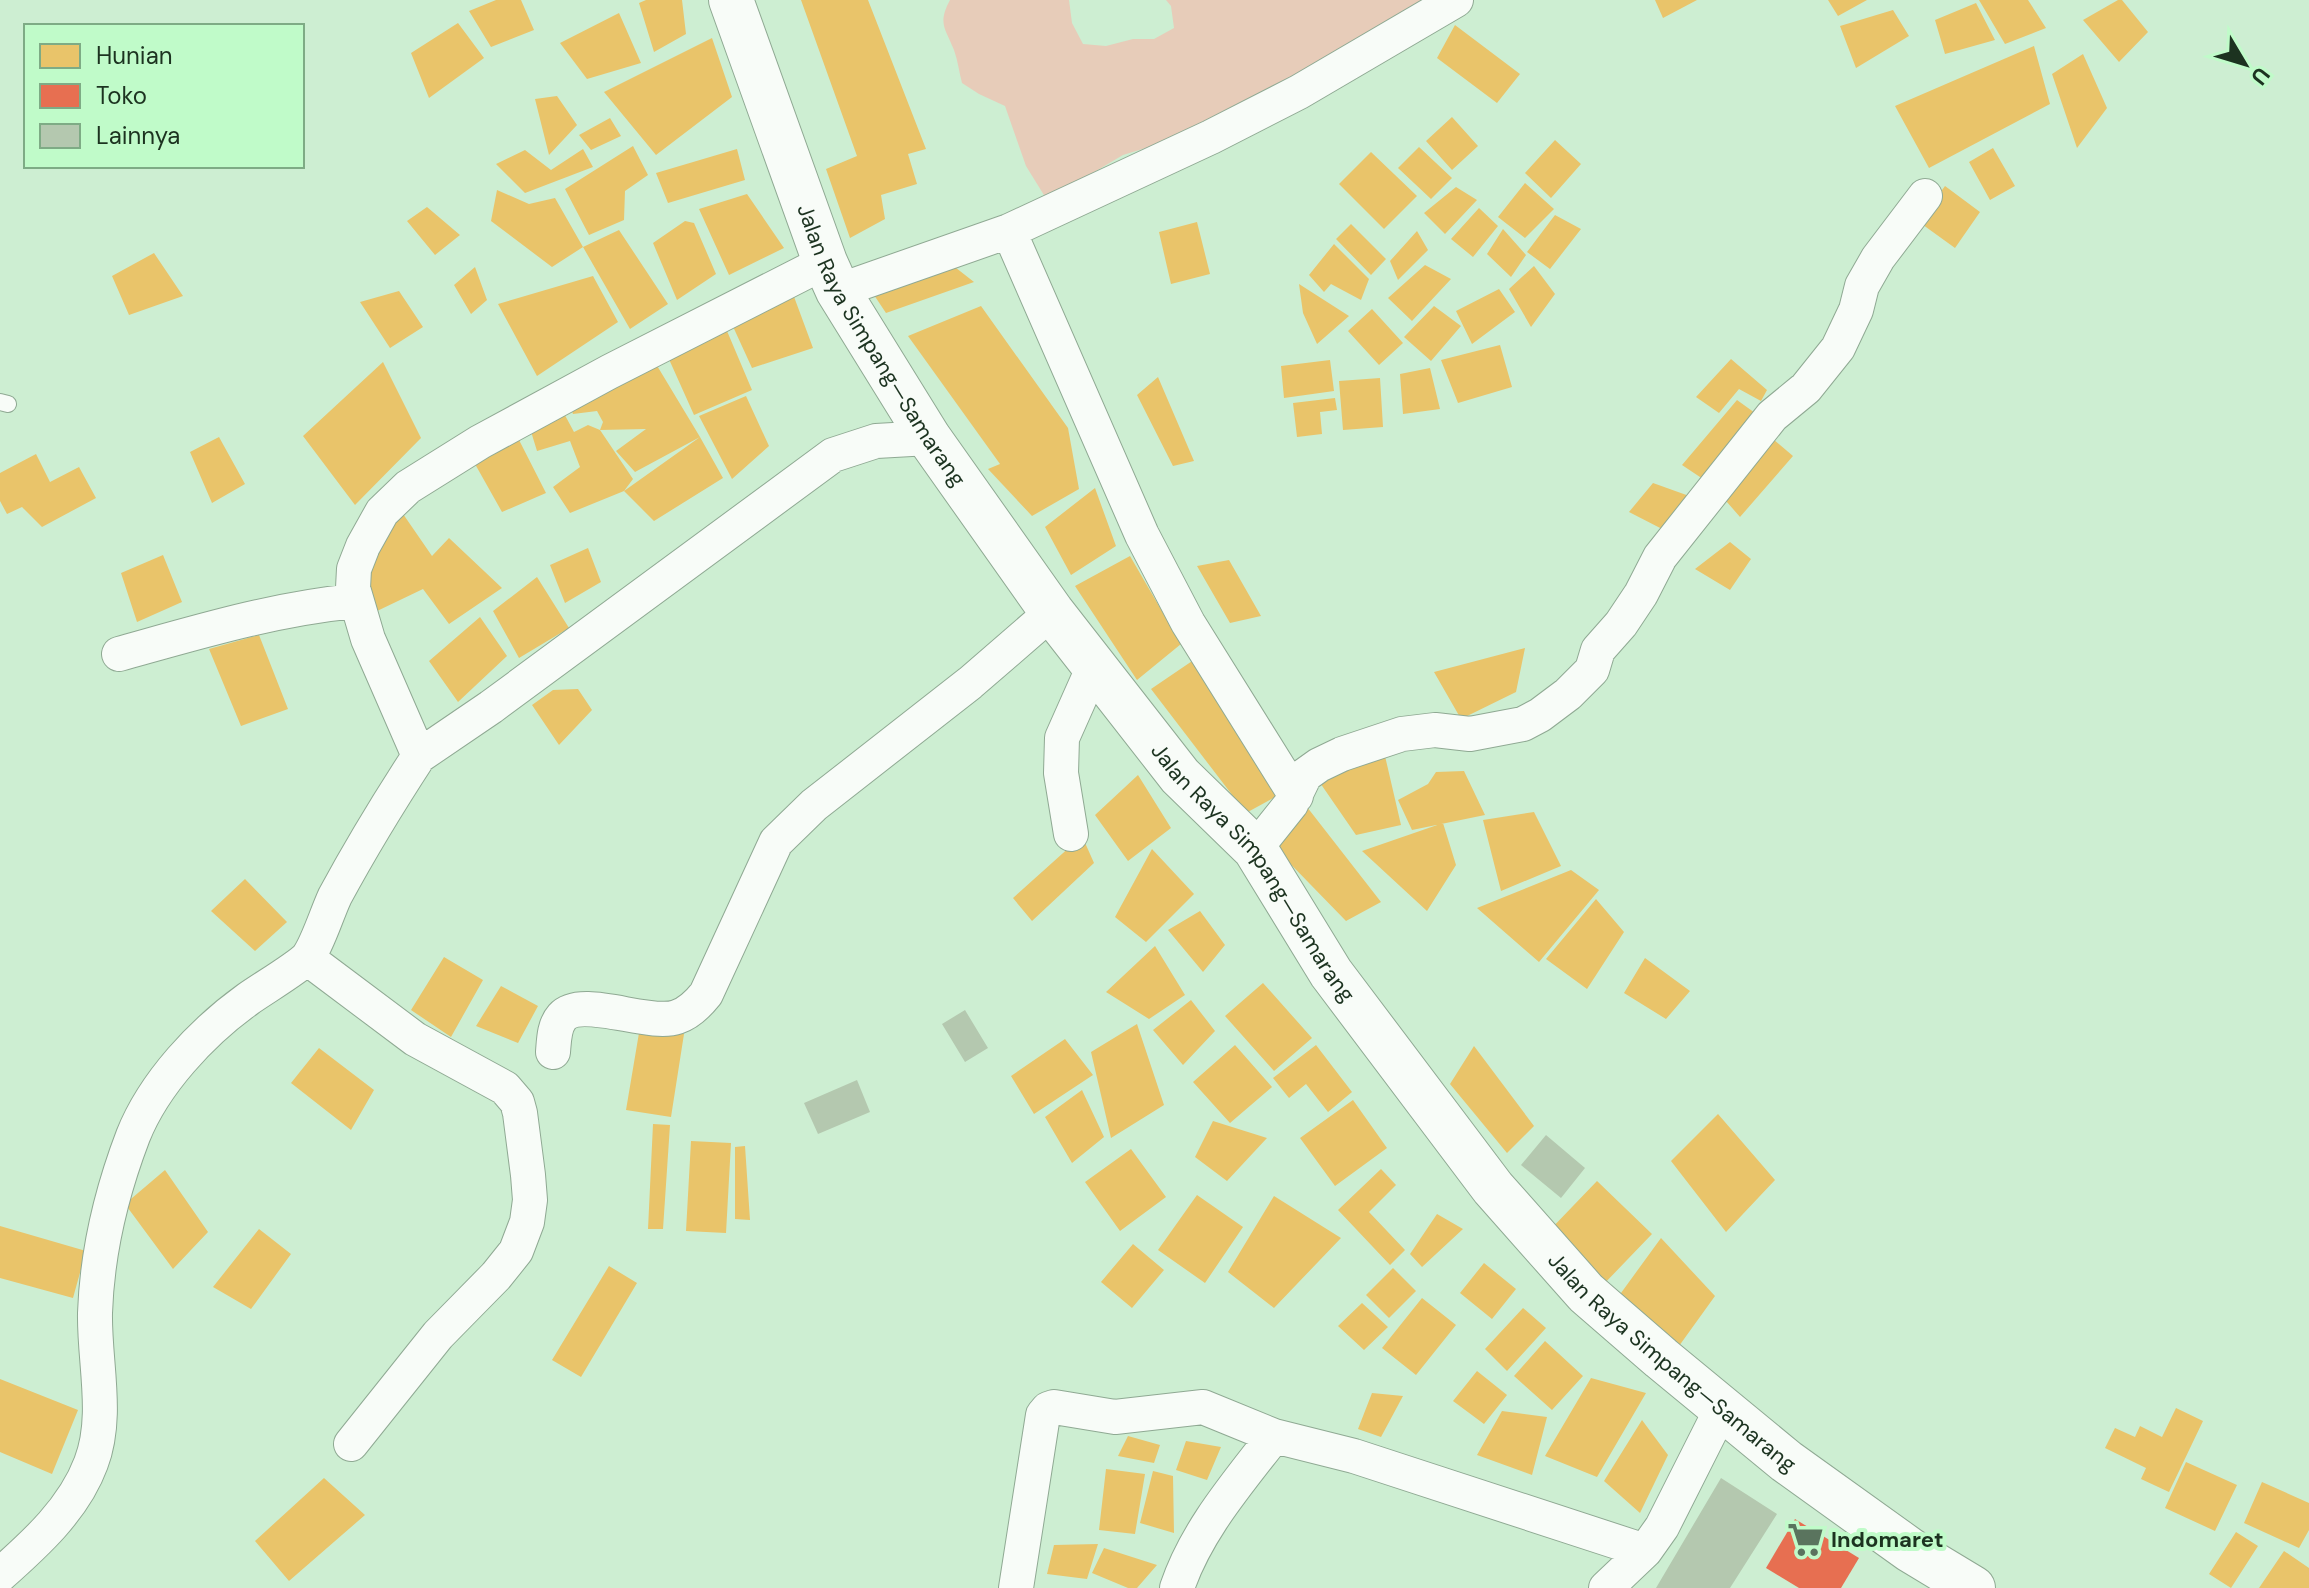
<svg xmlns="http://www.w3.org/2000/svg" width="2309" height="1588" font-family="'DM Sans',sans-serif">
  <rect width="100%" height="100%" fill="#cdeed2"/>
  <!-- green -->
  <path fill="#e7ccb9" d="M950,0H1069L1072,23L1083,44L1106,46L1133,39H1154L1174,28L1171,6L1166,0H1430L1194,133L1123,155L1047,200L1026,166L1005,106L979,94L962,83C959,72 958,61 954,50C946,29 937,24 950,0Z"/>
  <!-- homes -->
  <path fill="#e9c46a" d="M496,0H521L534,30L491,47L469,11Z
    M646,0H682L686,34L654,52L639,3Z
    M801,0H868L926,149L908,154L917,184L881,195L885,219L850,238L826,169L857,156Z
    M1655,0H1697L1663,18Z
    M1828,0H1867L1838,16Z
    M1979,0H2028L2046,28L2005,44Z
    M2118,0H2122L2148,32L2119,62L2083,20Z
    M1976,3L1995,40L1945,54L1935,20Z
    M1893,10L1909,36L1856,68L1840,26Z
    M619,13L641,63L587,79L560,43Z
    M458,23L484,58L429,98L411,53Z
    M1455,25L1520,74L1497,103L1437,58Z
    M712,38L732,97L656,155L604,92Z
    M2034,46L2050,104L1929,168L1895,106Z
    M2083,54L2107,108L2077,148L2052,74Z
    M557,96L577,125L549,155L535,99Z
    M1452,117L1478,146L1452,170L1426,141Z
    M610,118L621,136L591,150L579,135Z
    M1555,140L1581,164L1551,198L1525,173Z
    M633,146L648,175L625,191L624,220L589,235L565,189Z
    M1419,147L1452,178L1431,199L1398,168Z
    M1993,148L2015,186L1990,200L1969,162Z
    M583,149L593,167L525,193L496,164L525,150L551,170Z
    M737,149L745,180L668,203L656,173Z
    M1371,152L1417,196L1384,229L1339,184Z
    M1525,183L1554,209L1525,238L1498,217Z
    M1945,186L1980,212L1955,248L1919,222Z
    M1456,187L1477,200L1445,234L1424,213Z
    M497,190L529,204L555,198L583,247L552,267L491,221Z
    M747,194L784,248L729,275L699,209Z
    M427,207L460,235L435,255L407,221Z
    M1479,208L1498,226L1473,257L1451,239Z
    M1555,215L1581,229L1550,269L1527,252Z
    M685,221L694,223L716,274L677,300L653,243Z
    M1197,222L1210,274L1171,284L1159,232Z
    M1351,224L1386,259L1371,275L1336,239Z
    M1503,229L1526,255L1511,277L1487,254Z
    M619,230L668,304L630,329L583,247Z
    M1417,231L1428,250L1398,280L1390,261Z
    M1334,244L1369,279L1361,300L1331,284L1324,292L1309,275Z
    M154,253L183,296L129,315L112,276Z
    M951,264L974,282L886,313L872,292Z
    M1425,265L1451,279L1412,321L1388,298Z
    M1534,266L1555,294L1531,327L1509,289Z
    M475,267L487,300L471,314L454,285Z
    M593,276L618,322L537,376L498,304Z
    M1299,284L1349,316L1317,344L1303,313Z
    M1499,289L1515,312L1472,344L1456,311Z
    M399,291L423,327L390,348L360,302Z
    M793,294L813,348L752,368L730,320Z
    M981,306L1068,428L1079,489L1032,516L988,469L1000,464L908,336Z
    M1434,306L1461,326L1431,361L1404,337Z
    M1372,309L1403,343L1379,365L1348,331Z
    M727,331L752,390L694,415L668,357Z
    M1500,345L1512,387L1458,403L1441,360Z
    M653,359L700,437L635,472L616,451L646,429L600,430L603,422L597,411L573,414L568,401Z
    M1731,359L1767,390L1761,401L1739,389L1719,413L1696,397Z
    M1330,360L1334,391L1284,398L1281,366Z
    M383,362L421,438L355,505L303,436Z
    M1430,368L1440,409L1403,414L1400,374Z
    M1158,377L1194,461L1173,466L1137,395Z
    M1380,378L1383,427L1343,430L1339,381Z
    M746,396L769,446L732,479L699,416Z
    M1335,398L1337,410L1320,412L1322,434L1297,437L1293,403Z
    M1737,400L1755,413L1703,479L1682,465Z
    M560,406L574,432L588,425L600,430L633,479L624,491L570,513L553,487L580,467L570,441L537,451L529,425Z
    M1767,434L1793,456L1740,517L1720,494Z
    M219,437L245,484L212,503L190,452Z
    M700,437L723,478L654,521L624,491Z
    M518,438L546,493L502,512L475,464Z
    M36,454L50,482L79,467L96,498L42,527L22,507L7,514L0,501V473Z
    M1653,483L1692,497L1666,531L1629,512Z
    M1095,488L1116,546L1071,575L1045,527Z
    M401,511L432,556L449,538L502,588L449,624L423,589L375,612L364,570Z
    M1730,542L1751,559L1730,590L1695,569Z
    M588,548L601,582L565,603L550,565Z
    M163,555L182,602L137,622L121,573Z
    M1130,556L1181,644L1137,680L1075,586Z
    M1229,560L1261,616L1230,623L1197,566Z
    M537,577L569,628L519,658L493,611Z
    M480,617L507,656L458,702L429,661Z
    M259,635L288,709L241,726L209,649Z
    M1525,648L1516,692L1461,719L1434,672Z
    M1201,655L1284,792L1246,813L1151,689Z
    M578,689L592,710L559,745L532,705L553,690Z
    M1385,756L1401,825L1356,835L1316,777Z
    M1464,771L1485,815L1412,830L1398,800L1428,784L1436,772Z
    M1138,775L1171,828L1128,861L1095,815Z
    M1307,807L1381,902L1346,921L1274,847Z
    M1534,812L1561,866L1501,891L1483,820Z
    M1443,823L1456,865L1427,911L1362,851Z
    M1082,836L1094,863L1032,921L1013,898Z
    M1152,849L1194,894L1146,942L1115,917Z
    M1571,870L1599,890L1539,962L1477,908Z
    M245,879L287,922L255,951L211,911Z
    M1596,899L1624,932L1587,989L1546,959Z
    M1200,911L1225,945L1203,972L1168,930Z
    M1155,946L1185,995L1149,1019L1106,992Z
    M444,957L483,980L451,1037L411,1010Z
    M1645,958L1690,991L1666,1019L1624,993Z
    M1263,983L1312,1038L1274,1071L1225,1016Z
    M501,986L538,1006L518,1043L476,1026Z
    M1191,1000L1215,1031L1183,1065L1153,1030Z
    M1137,1024L1164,1105L1111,1138L1091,1052Z
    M640,1027L684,1034L671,1117L626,1110Z
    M1065,1039L1093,1075L1034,1114L1011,1076Z
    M1235,1045L1272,1087L1230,1123L1193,1082Z
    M1316,1045L1352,1092L1328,1112L1306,1084L1289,1098L1273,1078Z
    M1474,1046L1534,1126L1507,1153L1450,1084Z
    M319,1048L374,1090L351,1130L291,1083Z
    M1082,1090L1104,1137L1072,1163L1045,1117Z
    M1353,1100L1387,1148L1335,1186L1300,1138Z
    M1718,1114L1775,1180L1726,1232L1671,1161Z
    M1213,1121L1267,1138L1227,1181L1195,1157Z
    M653,1124L670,1125L663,1229H648Z
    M691,1141L731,1143L726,1233L686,1231Z
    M745,1146L750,1220L735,1219V1147Z
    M1131,1149L1166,1197L1120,1231L1085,1182Z
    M1381,1169L1396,1185L1369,1212L1405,1250L1390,1265L1338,1210Z
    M165,1170L208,1232L173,1269L125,1204Z
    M1597,1181L1652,1234L1602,1286L1548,1232Z
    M1197,1195L1243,1227L1205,1283L1158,1250Z
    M1274,1196L1341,1238L1274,1308L1228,1272Z
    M1437,1214L1463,1229L1422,1267L1410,1254Z
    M0,1226L86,1251L73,1298L0,1278Z
    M259,1229L291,1254L251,1309L213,1287Z
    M1661,1238L1715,1296L1679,1346L1613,1304Z
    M1133,1244L1164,1270L1132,1308L1101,1282Z
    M1484,1263L1516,1289L1492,1319L1460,1293Z
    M609,1266L637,1283L581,1377L552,1360Z
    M1393,1268L1416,1291L1389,1318L1366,1295Z
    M1422,1298L1456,1325L1416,1375L1382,1348Z
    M1362,1303L1388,1327L1364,1350L1338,1326Z
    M1523,1308L1546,1328L1507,1371L1485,1349Z
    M1545,1341L1583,1376L1552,1410L1514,1376Z
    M1477,1371L1507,1395L1484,1424L1453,1401Z
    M1591,1378L1646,1393L1597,1477L1545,1456Z
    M0,1379L78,1410L52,1474L0,1452Z
    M1372,1393L1403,1396L1381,1437L1358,1429Z
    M2176,1408L2203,1421L2169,1492L2141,1479L2146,1468L2105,1448L2115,1428L2135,1437L2140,1426L2162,1437Z
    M1502,1411L1547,1417L1532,1475L1477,1455Z
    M1642,1420L1668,1455L1640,1513L1604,1481Z
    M1128,1436L1160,1445L1154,1463L1118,1456Z
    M1186,1441L1221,1447L1207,1480L1176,1470Z
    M2186,1462L2237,1485L2215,1531L2165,1508Z
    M1106,1469L1145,1474L1135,1534L1099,1530Z
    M1153,1471L1173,1476L1174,1533L1140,1523Z
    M324,1478L365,1515L289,1581L255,1541Z
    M2262,1482L2309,1503V1530L2299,1548L2244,1523Z
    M2236,1532L2258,1546L2231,1588L2209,1574Z
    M1098,1544L1087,1579L1047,1574L1054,1545Z
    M1104,1548L1157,1565L1137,1588H1128L1092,1573Z
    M2284,1551L2309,1568V1588H2259Z"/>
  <!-- shops -->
  <path fill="#e76f51" d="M1795,1519L1859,1558L1841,1588H1799L1766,1568Z"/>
  <!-- building -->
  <path fill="#b4c8af" d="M965,1010L988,1048L965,1062L942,1024Z
    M857,1080L870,1112L818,1134L804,1103Z
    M1546,1135L1585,1168L1561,1198L1521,1165Z
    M1721,1478L1777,1514L1730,1588H1656Z"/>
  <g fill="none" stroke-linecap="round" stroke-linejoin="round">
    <defs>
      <path id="service" d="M0,402L8,404"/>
      <path id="minor" d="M1009,231L1142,535L1188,623L1296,796
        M838,291L1009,231L1211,137L1299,92L1456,0
        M119,654C198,632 273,609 355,601
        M419,756L491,707L833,455L876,441L929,438
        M1071,834L1061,773L1062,738L1094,666
        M1255,849L1291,804L1305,775L1319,765L1342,754L1402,734L1435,730L1470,734L1523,724L1540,715L1568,694L1592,670L1598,650L1621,624L1641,594L1660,557L1772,416L1806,388L1838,348L1856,310L1862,286L1878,258L1925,196
        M307,958L415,1039L505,1088L517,1102L520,1113L528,1175L530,1200L527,1222L516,1251L496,1276L438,1335L351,1444
        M553,1052C554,1040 554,1026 562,1017C582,995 649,1027 677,1017C689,1013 698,1004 706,994L776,842L814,805L970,683L1052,612
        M0,1575C35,1544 74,1509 91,1463C109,1416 94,1362 95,1313C97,1254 112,1191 133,1136C154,1083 202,1032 248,999C262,989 299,967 308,957C318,943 327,913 335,896C361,848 389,802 419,756L368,639L353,588L354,569L363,546L382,512L408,487L480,442L609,372L825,262
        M1016,1588L1043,1415L1048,1409L1054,1407L1115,1417L1203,1407L1274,1436
        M1177,1588C1196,1531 1237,1484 1274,1436L1354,1456L1645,1551
        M1606,1588L1645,1551L1662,1527L1722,1408"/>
      <g id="secondary">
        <path id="s1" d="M731,0L825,262L838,291L929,438L1052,612L1180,776L1255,849L1331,973L1493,1188L1586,1293L1661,1358L1786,1461L1910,1550L1973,1588"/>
      </g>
    </defs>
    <!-- service casing -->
    <use href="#service" stroke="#8fa993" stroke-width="18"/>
    <!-- minor casing -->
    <use href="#minor" stroke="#8fa993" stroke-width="36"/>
    <!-- secondary casing -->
    <use href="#secondary" stroke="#8fa993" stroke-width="46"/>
    <!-- service -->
    <use href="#service" stroke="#f8fcf8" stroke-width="16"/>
    <!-- minor -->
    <use href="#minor" stroke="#f8fcf8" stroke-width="34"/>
    <!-- secondary -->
    <use href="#secondary" stroke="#f8fcf8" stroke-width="44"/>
  </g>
  <!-- icons -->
  <defs>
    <symbol id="supermarket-bare" viewBox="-9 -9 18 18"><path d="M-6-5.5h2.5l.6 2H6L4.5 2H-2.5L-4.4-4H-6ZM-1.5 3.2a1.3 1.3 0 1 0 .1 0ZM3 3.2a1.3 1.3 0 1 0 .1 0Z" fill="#5a745e" stroke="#c0fbc9" stroke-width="2.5" paint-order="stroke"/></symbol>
  </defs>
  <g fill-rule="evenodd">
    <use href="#supermarket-bare" x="1780" y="1514" width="51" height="51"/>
  </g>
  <g text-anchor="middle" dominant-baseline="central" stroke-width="8" stroke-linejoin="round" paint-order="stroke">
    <!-- street labels -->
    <g font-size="22" fill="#1c3320" stroke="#c0fbc9">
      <text stroke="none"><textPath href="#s1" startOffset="378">Jalan Raya Simpang—Samarang</textPath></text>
      <text stroke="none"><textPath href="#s1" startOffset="1026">Jalan Raya Simpang—Samarang</textPath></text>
      <text stroke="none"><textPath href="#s1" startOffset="1674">Jalan Raya Simpang—Samarang</textPath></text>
    </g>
    <!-- poi labels -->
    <g font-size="22" font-weight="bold" fill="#1c3320" stroke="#c0fbc9" text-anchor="start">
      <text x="1831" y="1539">Indomaret</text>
    </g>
  </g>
  <!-- legend -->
  <rect x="24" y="24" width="280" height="144" fill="#c0fbc9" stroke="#7eab85" stroke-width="2"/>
  <rect x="40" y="44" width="40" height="24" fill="#e9c46a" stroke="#7eab85" stroke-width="2"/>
  <text x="96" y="64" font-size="24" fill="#1c3320">Hunian</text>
  <rect x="40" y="84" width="40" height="24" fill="#e76f51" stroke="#7eab85" stroke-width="2"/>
  <text x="96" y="104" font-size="24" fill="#1c3320">Toko</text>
  <rect x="40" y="124" width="40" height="24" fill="#b4c8af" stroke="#7eab85" stroke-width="2"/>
  <text x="96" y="144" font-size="24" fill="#1c3320">Lainnya</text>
  <!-- north arrow -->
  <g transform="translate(2245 64) rotate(128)" stroke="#c0fbc9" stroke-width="6" paint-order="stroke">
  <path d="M0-6L14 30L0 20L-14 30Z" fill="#1c3320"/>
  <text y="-12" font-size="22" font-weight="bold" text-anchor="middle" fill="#1c3320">U</text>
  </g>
</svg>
